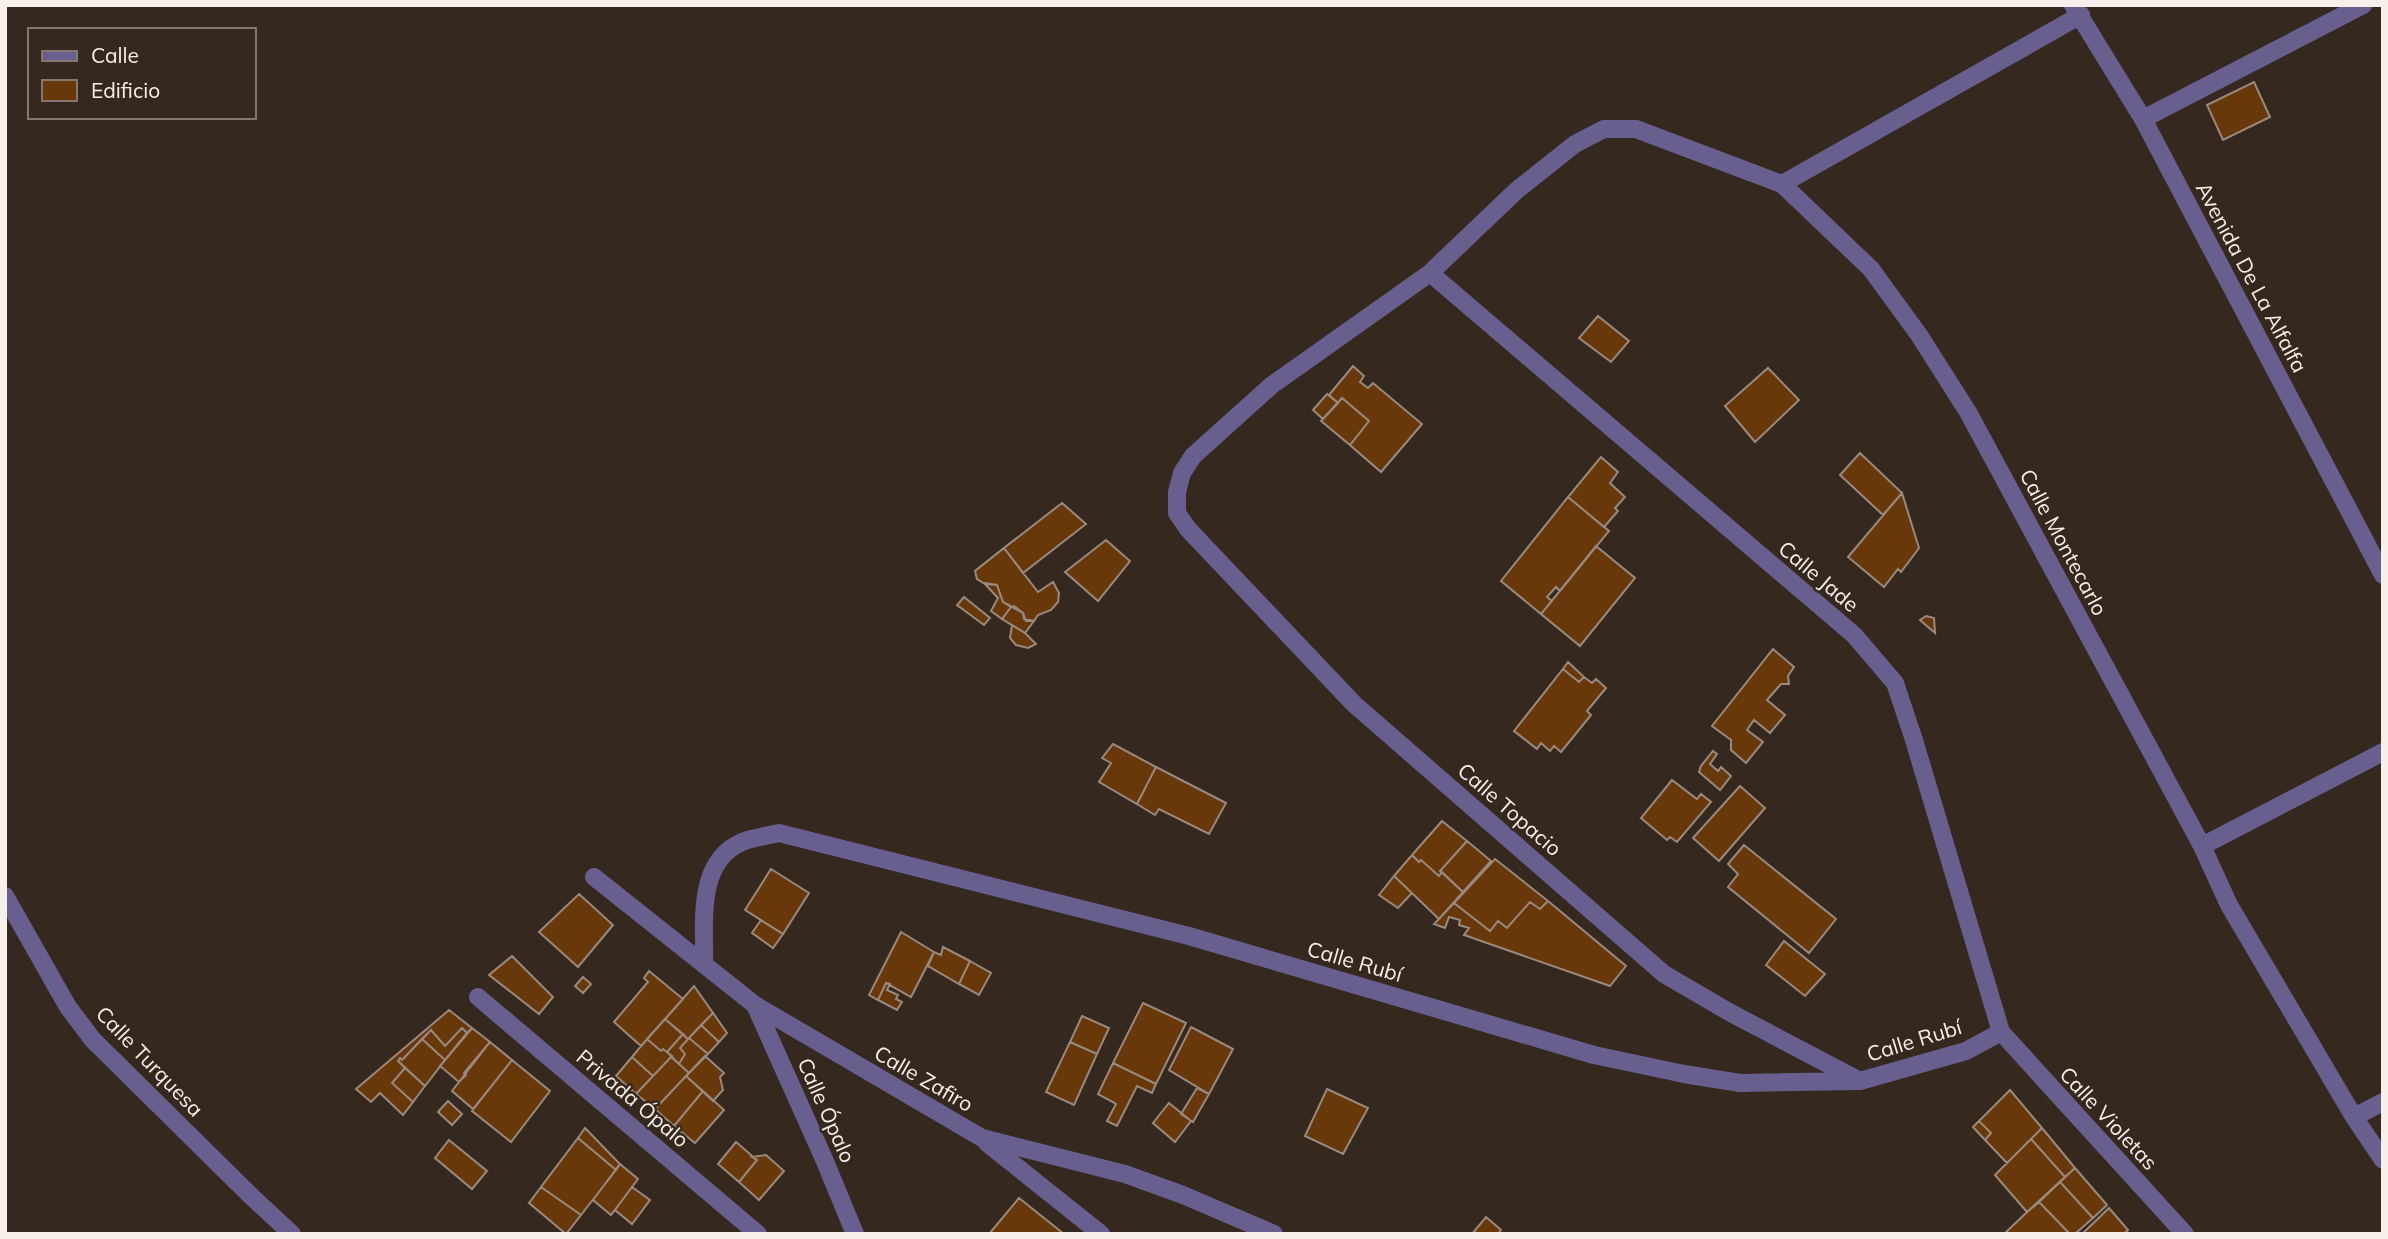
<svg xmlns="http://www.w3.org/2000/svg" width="2388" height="1239" font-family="Mulish,sans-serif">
  <rect width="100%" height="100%" fill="#34281f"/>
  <!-- building -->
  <path fill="#68380b" stroke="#99897f" stroke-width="2" d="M2254,82L2270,117L2223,140L2207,105Z
    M1598,316L1629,341L1611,362L1579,338Z
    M1353,366L1364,376L1360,382L1368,388L1373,383L1422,424L1381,472L1350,445L1369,421L1342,398L1338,403L1329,395Z
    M1768,368L1799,400L1755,442L1725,406Z
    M1327,394L1338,403L1323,419L1313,410Z
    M1342,398L1369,421L1350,445L1321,421Z
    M1860,453L1902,493L1883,515L1840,475Z
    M1601,457L1618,472L1610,483L1625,497L1615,508L1618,511L1604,527L1568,497Z
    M1902,493L1919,548L1901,572L1898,569L1884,587L1848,557Z
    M1568,497L1609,531L1560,591L1556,587L1547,597L1552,601L1541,614L1501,581Z
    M1062,503L1086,524L1023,573L1004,548Z
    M1106,540L1130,561L1098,601L1065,572Z
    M1596,546L1635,578L1580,646L1541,614Z
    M1004,548L1038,592L1053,582L1059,593L1058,602L1051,610L1038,615L1034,621H1026L1023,613L1003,602L997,585L985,584L977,579L975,571Z
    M984,583L997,585L1003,602L1011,607L1002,619L991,611L998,598Z
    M964,597L990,618L984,625L957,605Z
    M1014,606L1023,613L1024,619L1034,621L1025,633L1002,619L1011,607Z
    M1926,616L1934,618L1935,633L1920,620Z
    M1012,625L1025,633L1036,644L1028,648L1016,645L1010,638Z
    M1773,649L1794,667L1788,676L1789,684H1781L1767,700L1785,715L1770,733L1754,720L1747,730L1763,742L1746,763L1731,750V740L1712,726Z
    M1568,662L1584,677L1579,682L1563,669Z
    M1563,669L1579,682L1584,677L1592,683L1596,679L1606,688L1587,711L1591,715L1561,752L1554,746L1550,751L1541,743L1537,749L1514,731Z
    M1113,744L1156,767L1137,804L1099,782L1111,763L1102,758Z
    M1713,751L1717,754L1710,764L1718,771L1721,767L1731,776L1720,790L1699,772L1701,766Z
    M1156,767L1226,803L1209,834L1159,809L1155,815L1137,804Z
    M1672,780L1697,799L1701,794L1711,802L1677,842L1670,837L1667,840L1641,818Z
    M1740,786L1765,808L1719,861L1693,838Z
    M1442,821L1467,841L1440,871L1442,872L1439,876L1421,860L1419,862L1412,855Z
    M1467,841L1491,861L1463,892L1440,871Z
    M1744,845L1836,919L1809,953L1728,887L1738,874L1728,864Z
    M1412,855L1419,862L1421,860L1439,876L1442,872L1463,892L1439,919L1394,876Z
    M1495,859L1548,901L1540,909L1530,902L1507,928L1498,921L1490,931L1454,903Z
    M771,869L809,893L783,934L745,910Z
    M1394,876L1412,893L1398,908L1379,895Z
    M579,894L613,925L578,967L539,932Z
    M1548,901L1626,966L1610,986L1464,935L1469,928L1459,925L1460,920L1449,917L1445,928L1434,924L1454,903L1490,931L1498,921L1507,928L1530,902L1540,909Z
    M761,920L783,934L773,948L752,933Z
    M901,932L934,952L911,997L886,983L878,1000L869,995Z
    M1784,941L1825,974L1805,996L1766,965Z
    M943,947L970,961L959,984L928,966L934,952L941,955Z
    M512,956L553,997L539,1014L489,975Z
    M970,961L991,973L979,995L959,984Z
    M649,971L683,999L641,1046L614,1022L648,982L644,978Z
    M583,977L591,984L583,993L575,986Z
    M886,983L890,984L887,990L898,995L896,999L902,1002L897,1010L878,1000Z
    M694,986L713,1013L688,1039L665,1019Z
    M1143,1003L1186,1023L1156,1084L1113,1063Z
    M449,1010L472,1028L467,1033L462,1028L445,1046L431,1030L402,1060L400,1058L398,1061L405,1068L392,1083L413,1102L403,1115L380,1093L371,1102L356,1089Z
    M713,1013L727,1033L719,1042L701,1025Z
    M1082,1016L1109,1028L1097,1054L1070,1042Z
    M665,1019L683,1034L667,1052L663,1049L661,1051L647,1039Z
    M701,1025L719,1042L708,1054L689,1038Z
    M1191,1027L1233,1049L1209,1094L1169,1070Z
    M462,1028L467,1033L445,1060L422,1039L431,1030L445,1046Z
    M472,1028L490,1042L464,1073L466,1075L459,1082L440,1066Z
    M683,1034L688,1039L680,1048L685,1054L679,1064L667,1052Z
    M689,1038L708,1054L689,1073L679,1064L685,1054L680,1048Z
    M422,1039L445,1060L425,1086L398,1061L400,1058L402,1060Z
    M647,1039L661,1051L663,1049L672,1056L653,1076L632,1057Z
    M490,1042L512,1060L473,1109L452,1091Z
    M1070,1042L1097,1054L1074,1105L1046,1092Z
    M705,1056L724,1073L720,1077L723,1090L713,1101L686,1076Z
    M632,1057L653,1076L636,1094L616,1076Z
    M671,1057L689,1073L655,1109L636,1094Z
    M512,1060L550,1091L511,1142L472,1111Z
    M1113,1063L1156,1084L1152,1093L1137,1086L1117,1126L1107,1121L1116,1104L1098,1094Z
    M405,1068L425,1086L413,1102L392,1083Z
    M686,1076L703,1091L674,1126L655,1109Z
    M1197,1088L1209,1094L1193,1122L1181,1114Z
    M1327,1089L1368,1108L1343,1154L1305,1136Z
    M2010,1090L2042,1128L2007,1163L1985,1140L1991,1133L1979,1121Z
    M703,1091L724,1110L695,1143L674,1126Z
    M448,1101L462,1114L452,1125L438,1112Z
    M1169,1103L1191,1121L1175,1142L1153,1123Z
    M1979,1121L1991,1133L1985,1140L1973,1127Z
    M585,1128L620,1164L616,1170L578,1138Z
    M2042,1128L2075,1168L2065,1177L2031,1139Z
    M578,1138L616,1170L581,1215L541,1187Z
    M2031,1139L2065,1177L2027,1212L1995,1175Z
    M449,1140L487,1171L472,1189L435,1158Z
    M736,1142L757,1160L739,1182L718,1164Z
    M766,1155L784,1171L759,1200L739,1182L757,1160L752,1157Z
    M620,1164L638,1179L611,1215L593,1200Z
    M2075,1168L2107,1205L2093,1218L2060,1182Z
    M2060,1182L2093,1218L2075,1234H2070L2039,1202Z
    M541,1187L581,1215L566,1234L529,1203Z
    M632,1187L650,1200L632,1224L615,1210Z
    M1019,1198L1064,1234H989Z
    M2039,1202L2070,1234H2004L2027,1212Z
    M2109,1208L2128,1230L2124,1234H2082Z
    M1486,1217L1501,1230L1498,1234H1472Z"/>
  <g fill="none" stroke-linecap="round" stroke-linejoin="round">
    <!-- lane -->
    <path stroke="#685f8f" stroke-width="18" d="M2143,119L2363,5
      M5,896L68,1007L93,1040L251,1196"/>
    <!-- street -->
    <path stroke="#685f8f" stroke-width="18" d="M2073,5L2143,119L2383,575
      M1782,184L2081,15
      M1430,273L1854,635L1895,683L1914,740L2001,1032L2185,1234
      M2202,846L2383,752
      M594,877L755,1005L982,1138L1125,1174L1183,1195L1274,1234
      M704,963C705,922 696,862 742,842C754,837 767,836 779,833L1189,936L1594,1055L1684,1074L1740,1083L1860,1081L1966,1051L2001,1032
      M478,997L758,1234
      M755,1005L824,1159L855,1234
      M1860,1081L1729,1012L1664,974L1354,704L1188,529L1177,513V492L1182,473L1193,456L1272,385L1430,273L1517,190L1575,144L1604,129H1636L1782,184L1871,269L1919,335L1968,412L2202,846L2229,905L2354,1117L2383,1160
      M2354,1117L2383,1102
      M987,1143L1101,1234
      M251,1196L292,1234"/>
  </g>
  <g text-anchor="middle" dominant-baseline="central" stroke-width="5" stroke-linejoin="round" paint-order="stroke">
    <!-- street labels -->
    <g font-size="21" fill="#f7efe9" stroke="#34281f">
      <text transform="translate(2252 277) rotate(62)">Avenida De La Alfalfa</text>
      <text transform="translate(2064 542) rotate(62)">Calle Montecarlo</text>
      <text transform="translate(1819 576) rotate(40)">Calle Jade</text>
      <text transform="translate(1510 809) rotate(41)">Calle Topacio</text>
      <text transform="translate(1355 961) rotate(16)">Calle Rubí</text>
      <text transform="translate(1914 1040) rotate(-17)">Calle Rubí</text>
      <text transform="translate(150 1061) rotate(46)">Calle Turquesa</text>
      <text transform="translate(924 1078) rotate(30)">Calle Zafiro</text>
      <text transform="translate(633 1098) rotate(40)">Privada Ópalo</text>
      <text transform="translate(827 1110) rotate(66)">Calle Ópalo</text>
      <text transform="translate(2109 1118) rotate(47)">Calle Violetas</text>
    </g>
  </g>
  <!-- border -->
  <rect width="2388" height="1239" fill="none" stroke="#f7efe9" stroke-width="14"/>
  <!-- legend -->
  <rect x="28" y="28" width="228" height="91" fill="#34281f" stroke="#827870" stroke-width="2"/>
  <rect x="42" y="51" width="35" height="10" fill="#685f8f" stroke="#827870" stroke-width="2"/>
  <text x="91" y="63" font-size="21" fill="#f7efe9">Calle</text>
  <rect x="42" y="80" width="35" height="21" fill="#68380b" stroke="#827870" stroke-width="2"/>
  <text x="91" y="98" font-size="21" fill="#f7efe9">Edificio</text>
</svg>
